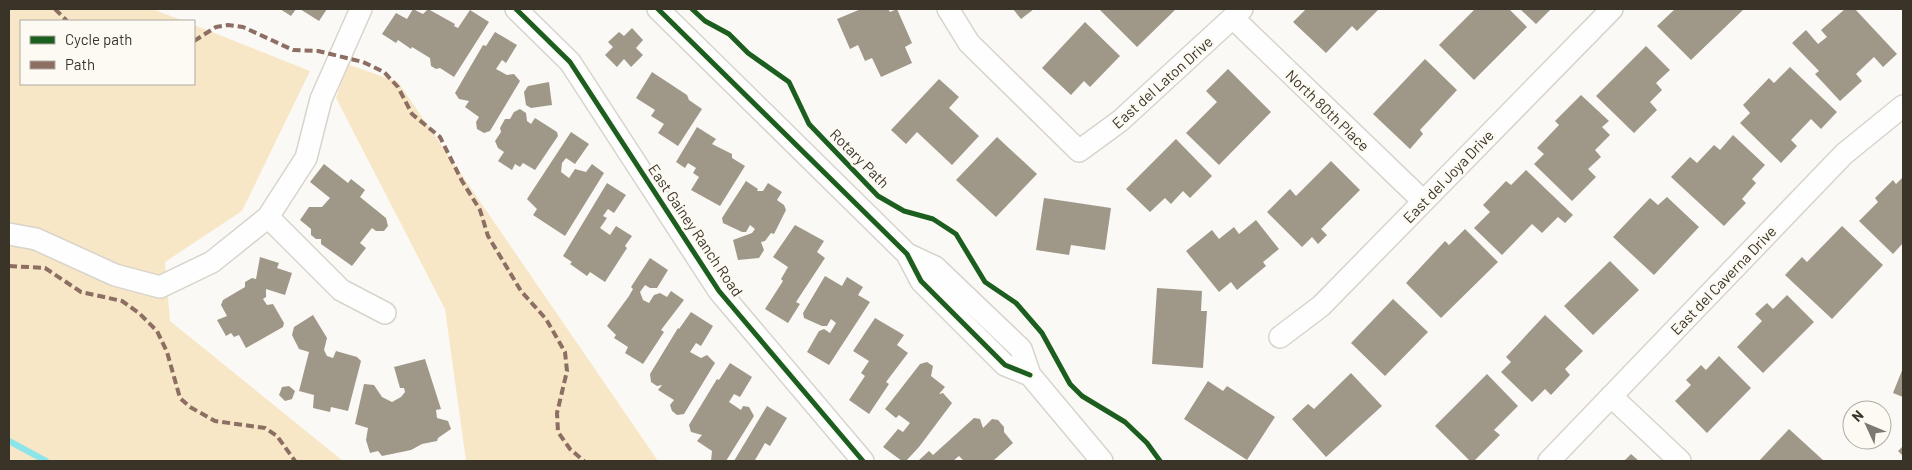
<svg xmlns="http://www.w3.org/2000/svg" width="1912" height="470" font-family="Barlow,sans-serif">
  <rect width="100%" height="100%" fill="#fbf9f5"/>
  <!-- green -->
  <path fill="#f7e7c6" d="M9,9H152L184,21H21V84H194V25L310,71L242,211L165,262L170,321L343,461H9Z
    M347,64L398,82L658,461H466L445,309L336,98Z"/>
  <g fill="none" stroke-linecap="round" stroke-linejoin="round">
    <!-- stream -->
    <path stroke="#8ce5e8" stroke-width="6" d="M9,441L46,461"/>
  </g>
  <!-- building -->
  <path fill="#9f9889" d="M280,9H296L291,16Z
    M300,9H327L319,21Z
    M413,9L423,14L428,9L455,24L454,26L458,28L470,10L489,22L454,77L440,68L436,69L431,66L430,58L412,47L411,49L398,40L396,43L382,34L396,13L407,19Z
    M861,9H888L890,12L897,9L912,43L905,47L912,63L881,77L872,58L865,61L858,45L850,49L837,19Z
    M1013,9H1034L1021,19Z
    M1102,9H1176L1137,47L1100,10Z
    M1306,9H1379L1357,31L1352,26L1326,53L1293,22Z
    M1475,9H1509L1527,27L1474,80L1439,45Z
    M1520,9H1551L1536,24Z
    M1675,9H1744L1691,60L1657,26Z
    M1845,9H1855L1897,54L1883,67L1874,57L1856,74L1862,81L1840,101L1815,74L1819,71L1792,43L1806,30L1818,44L1827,37L1821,30Z
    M1085,22L1120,56L1090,87L1084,81L1071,95L1042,68Z
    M632,28L643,40L636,48L643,55L631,67L624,59L617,67L605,55L613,47L608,42L619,32L624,36Z
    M495,32L517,45L506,63L502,60L496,69L507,75L514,74L520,81L490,131L484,133L477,129L476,122L479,117L465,107L469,101L459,99L455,93L483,45L486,46Z
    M1646,46L1670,70L1656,83L1662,90L1650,102L1657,110L1634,133L1596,96Z
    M1425,59L1457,90L1420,130L1423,134L1410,149L1373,114Z
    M1790,67L1837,112L1821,129L1811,119L1791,140L1797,146L1781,163L1740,123L1750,113L1743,105L1769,78L1774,83Z
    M1228,69L1271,112L1219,165L1186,133L1217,102L1206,91Z
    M652,72L687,95L689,100L702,109L678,146L658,133L664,124L651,116L655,110L636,98Z
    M939,79L959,97L949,108L979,136L952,165L917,132L906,144L891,130Z
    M549,82L552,105L531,108L526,105L524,92L528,86Z
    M1581,95L1609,121L1602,127L1610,135L1595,150L1601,157L1588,169L1596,177L1572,201L1534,164L1544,154L1537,148L1559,125L1555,121Z
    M520,109L526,113L527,121L531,124L535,118L557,132L558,136L535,170L523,163L520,167L515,164L512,170L498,161L504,152L498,148L495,141L501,132L500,128L505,119H510L514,112Z
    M697,127L716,139L712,144L732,154V158L745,166L720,206L691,190L699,177L693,173L696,168L688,163L685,168L676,162Z
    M571,132L589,144L575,164L566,158L562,163L561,172L569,178L575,169L586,172L592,164L604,173L565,236L533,215L537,209L527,199Z
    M1733,135L1765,165L1752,179L1756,183L1742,199L1746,203L1724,226L1671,177L1690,157L1697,163L1714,145L1720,150Z
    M997,137L1037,174L996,217L956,180Z
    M1176,139L1212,176L1190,198L1183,191L1171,204L1165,198L1150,212L1126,189Z
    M1331,161L1360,190L1321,229L1327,235L1318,244L1312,237L1302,247L1267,212L1290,189L1296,196Z
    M324,164L348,183L351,179L365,190L360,197L386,218L388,226L384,231H376L372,228L360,243L366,248L352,266L321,244V239H316L311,235V229L300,220L309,207H322L330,198L310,182Z
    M1526,170L1573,215L1565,223L1558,217L1542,233L1532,224L1502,255L1474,228L1490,212L1483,205L1506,181L1511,185Z
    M1903,177V243L1893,254L1859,221L1878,202L1875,198L1893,180L1896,184Z
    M746,181L758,189L757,191H763L768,183L782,192L777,200L784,205L786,210L774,234L771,233L765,241L761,242L764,250L759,258L738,260L733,240L752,233L755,229L750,225L746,232H742L723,223L722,218Z
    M607,183L626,195L614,213L608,209L603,216L607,218L600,228L610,235L616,226L632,236L625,246L627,248L605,282L590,272L587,276L570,264L572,262L563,256Z
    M1667,197L1699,227L1654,275L1613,237L1650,198L1658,205Z
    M1044,198L1111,208L1105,250L1071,245L1069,255L1036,250Z
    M1256,220L1279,249L1263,262L1266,266L1237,290L1231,282L1219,292L1186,251L1212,230L1219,239L1234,227L1239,234Z
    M795,225L824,241L817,252L825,258L796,302L800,304L788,323L765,309L783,281L781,279L788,267L773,257Z
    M1842,226L1883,265L1832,319L1785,275L1802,257L1807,262Z
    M1465,229L1498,262L1441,318L1406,283L1445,241L1449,245Z
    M260,257L279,263L277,268L292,273L285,295L266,289V297L263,299L267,305L273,304L284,323L283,327L246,348L239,335L234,337L231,333L226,336L217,320L227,316L221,305L223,300L245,287V282L252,278L256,279Z
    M650,258L668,270L657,288H650L645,285L640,292L643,300L649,303L654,295L660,293L667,297L671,291L684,300L661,330L664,332L643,364L625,353L628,347L614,338L616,335L607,326L629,296L633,289L631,287Z
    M1610,261L1639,290L1593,335L1564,306Z
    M825,276L842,286L847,277L863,287L858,295L870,302L829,365L807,352L819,331L824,329L830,333L836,323L831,319L827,326H822L804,318L803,313Z
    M1157,288L1202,291L1201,311H1207L1203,368L1152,364Z
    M1787,295L1814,322L1763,373L1737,347L1762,321L1755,314L1767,303L1773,309Z
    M1393,299L1428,332L1385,376L1351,343Z
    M691,312L713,326L701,346L696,343L690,352L701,358L707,355L715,363L684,414L677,415L672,411L670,405L674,400L658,390L662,385L657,386L651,382L650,374L678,328L679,329Z
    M313,315L327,338L324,350L327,356L333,358L336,351L357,357L361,361L348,411L331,407L330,412L313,408L314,395L299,391L309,352L299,349L292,335L294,327Z
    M1545,315L1583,351L1565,369L1570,375L1551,395L1545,389L1532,402L1501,372L1511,362L1506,357Z
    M875,318L904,335L897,345L908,353L886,382L889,384L869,414L849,400L865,376L861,373L869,361L853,351Z
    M1719,356L1751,388L1707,433L1675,401L1691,385L1686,380L1701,365L1706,370Z
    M425,359L441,409L436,410L437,418L448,421L451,429L438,438L437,441L422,444L411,450L382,456L378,451L370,453L366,440L368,428L355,424L364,384L374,385L382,397L392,402L401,397L405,392L404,388H400L394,367Z
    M927,362L933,366L931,376L945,387L939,394L943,393L952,403L919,447L906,461H902L883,447L898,429L903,432L910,423L899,415L896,418L885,409L920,364Z
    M730,363L752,377L740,397L734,394L729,402L741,410L743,406L749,407L754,416L726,461H711L712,451L697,441L702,435L691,432L689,425L717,379L719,380Z
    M1903,368V397L1893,393Z
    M1351,373L1382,406L1326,457L1292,419L1308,404L1314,409Z
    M1487,374L1518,406L1494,430L1500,435L1474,461H1470L1435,426Z
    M1208,381L1223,391L1227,386L1275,417L1247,460L1184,419Z
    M289,386L295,391L292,399L285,401L279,395L282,387Z
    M767,406L787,418L770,446L765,443L755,460L758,461H734Z
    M974,418L980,419L983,428L992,419L998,420L1004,427V432L1013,443L993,461H964L959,456L953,461H918L929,451L933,455Z
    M1789,429L1824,461H1759Z
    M1903,446V456L1898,451Z
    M1631,454L1639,461H1624Z"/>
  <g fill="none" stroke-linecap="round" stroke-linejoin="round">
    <defs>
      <path id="minor" d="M516,9L570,62L719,291L863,461
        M658,9L907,254L921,281L1005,365L1030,375
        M948,9L969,43L1079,151L1120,121L1242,9
        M1233,18L1423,201
        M268,217L341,290L385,313
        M9,234L36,239L115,275L160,287L212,262L268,217L306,158L321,99L361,9
        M907,254L935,267L1021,349L1030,375L1102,461
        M1280,337L1321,306L1612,9
        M1611,396L1680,461
        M1549,461L1844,154L1903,106"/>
    </defs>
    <!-- minor casing -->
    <use href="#minor" stroke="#d8d4cc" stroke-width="24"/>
    <!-- minor -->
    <use href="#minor" stroke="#fefefe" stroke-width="21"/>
    <!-- quiet -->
    <path stroke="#8d6e63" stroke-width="4" stroke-dasharray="8 4" stroke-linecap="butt" d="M55,9L67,21
      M194,41L216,27L228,25L243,27L293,50L318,51L363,62L384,72L398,87L412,114L440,137L462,181L480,210L488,236L521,291L546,319L565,352L567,371L557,413L558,432L570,449L584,461
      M9,266L45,268L81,292L122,301L139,313L157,331L167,352L180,398L190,407L215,421L265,428L277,436L295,461"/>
    <defs>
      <path id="cycleway" d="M516,9L570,62L719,291L863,461
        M658,9L907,254L921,281L1005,365L1030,375
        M692,9L705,21L729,34L748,53L789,82L809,124L878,196L904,211L933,219L956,234L985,282L1016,303L1042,333L1070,384L1082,396L1125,422L1147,443L1160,461"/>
    </defs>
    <!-- cycleway casing -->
    <use href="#cycleway" stroke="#fdfaf3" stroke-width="8"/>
    <!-- cycleway -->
    <use href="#cycleway" stroke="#1b5e20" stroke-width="5"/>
  </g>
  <g text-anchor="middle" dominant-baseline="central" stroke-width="5" stroke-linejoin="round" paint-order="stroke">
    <!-- street labels -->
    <g font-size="15" fill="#3a3428" stroke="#fdfaf3">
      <text transform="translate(1162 82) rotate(-42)">East del Laton Drive</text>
      <text transform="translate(1328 110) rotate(44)">North 80th Place</text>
      <text transform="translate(860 158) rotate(45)">Rotary Path</text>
      <text transform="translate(1448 176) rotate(-46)">East del Joya Drive</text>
      <text transform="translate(696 230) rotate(56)">East Gainey Ranch Road</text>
      <text transform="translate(1723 280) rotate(-46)">East del Caverna Drive</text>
    </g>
  </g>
  <!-- border -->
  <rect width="1912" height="470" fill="none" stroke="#3a3428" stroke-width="20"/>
  <!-- legend -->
  <rect x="20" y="20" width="175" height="65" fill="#fdfaf3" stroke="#afaba2"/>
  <rect x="30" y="36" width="25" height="8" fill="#1b5e20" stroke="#afaba2"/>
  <text x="65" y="45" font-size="15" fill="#3a3428">Cycle path</text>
  <rect x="30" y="61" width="25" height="8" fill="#8d6e63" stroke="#afaba2"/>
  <text x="65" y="70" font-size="15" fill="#3a3428">Path</text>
  <!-- north arrow -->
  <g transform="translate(1867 425) rotate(314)"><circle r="24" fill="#fdfaf3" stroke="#afaba2"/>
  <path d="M0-4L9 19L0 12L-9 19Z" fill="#7e7970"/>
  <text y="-8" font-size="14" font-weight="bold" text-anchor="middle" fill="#3a3428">N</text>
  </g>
</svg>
